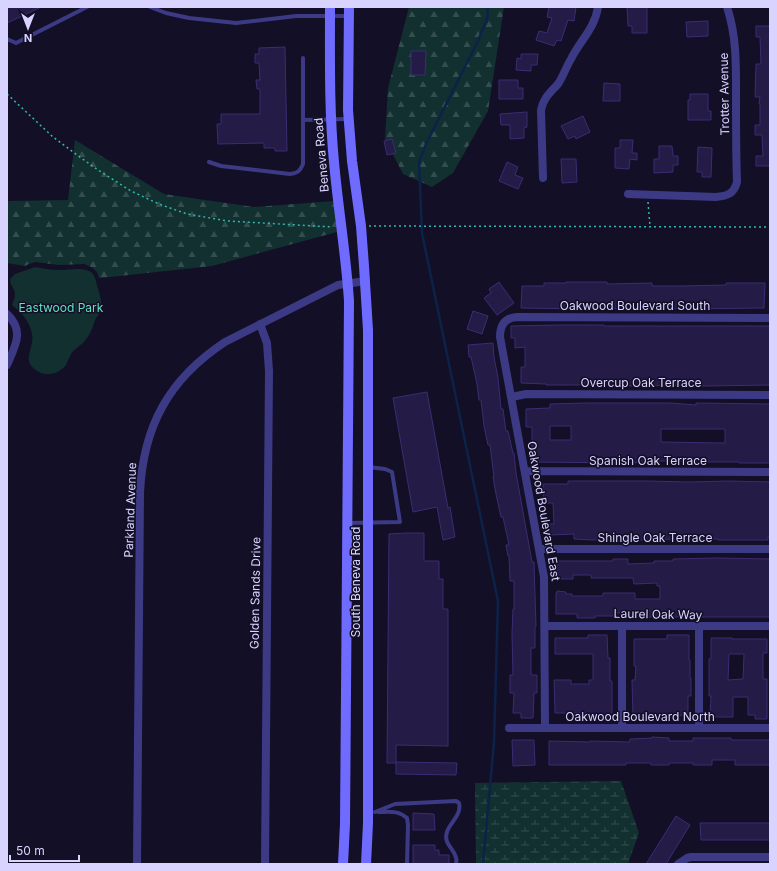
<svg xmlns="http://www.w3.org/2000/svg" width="777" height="871" font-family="Inter,sans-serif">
  <defs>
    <pattern id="forest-firs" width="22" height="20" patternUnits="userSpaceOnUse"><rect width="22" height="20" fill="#12302f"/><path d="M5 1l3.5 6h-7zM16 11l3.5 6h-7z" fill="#344d4e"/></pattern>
    <pattern id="wetland-marsh" width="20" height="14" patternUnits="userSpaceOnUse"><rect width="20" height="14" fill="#12302f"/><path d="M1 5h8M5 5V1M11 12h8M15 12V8" fill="none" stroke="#344d4e"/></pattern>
  </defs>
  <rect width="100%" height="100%" fill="#130f26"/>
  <!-- forest -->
  <path fill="url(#forest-firs)" d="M409,7H504L488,111L453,173L432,187L403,174L385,139L388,88Z
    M75,140L164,194L254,207L334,201L337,232L212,266L101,278H99L97,272L94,269L89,266L84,264L59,265L35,262L29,264L25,266L7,263V201L68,200Z"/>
  <!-- wetland -->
  <path fill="url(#wetland-marsh)" d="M621,781L639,833L628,864H476L475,783Z"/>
  <!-- park -->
  <path fill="#12302f" d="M35,267C43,268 51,270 59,270C68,270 81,267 89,271C95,274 96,280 97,286C100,294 103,304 100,312C98,316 95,319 94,323C92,330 89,336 84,342C80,346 74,349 71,354C69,357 68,361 66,365C60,373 48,377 39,372C19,361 35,349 32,334C30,322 22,313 12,305C13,302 15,298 15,295C15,289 10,285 10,279L15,274Z"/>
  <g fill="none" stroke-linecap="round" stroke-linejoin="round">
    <!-- stream -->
    <path stroke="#0c2248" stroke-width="2.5" d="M483,864L494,742L498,601L422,233L419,162L427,142L478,41L488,16L487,7"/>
  </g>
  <!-- building -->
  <path fill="#241b47" stroke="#3b2d73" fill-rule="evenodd" d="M7,7H41L7,23Z
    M549,7H576L574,21L568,20L561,41L557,40L554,46L536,40L539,31L547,33L552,18L547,17Z
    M627,7H647V33H632V26H628Z
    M708,21V36L687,37L686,22Z
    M756,26H770V166H756V156H763L762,135H755V125H760V104H759L760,97H755L756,64H761L760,37H756Z
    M285,47L287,151H275V148H264V143L218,144L217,124H221V114H260V89H257L256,80H260L259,63H255V54H259V48Z
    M411,51H426L425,75H411Z
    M521,54H538L537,65H531V71L516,70L517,58L521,59Z
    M499,80H518V88H523V99H499Z
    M604,83L620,84V101H603Z
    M690,94H708V111H711V120H688V100H690Z
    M527,112V127L524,128V138L510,139V125H501L500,114Z
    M583,116L590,132L576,139L575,136L568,139L561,126Z
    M392,139L396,153L387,155L384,141Z
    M620,140H633L632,153H637V160L630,159L629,169L615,168V148H620Z
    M659,146H672L673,156H678V165H673V172L654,173V159H659Z
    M698,147L712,148L711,177H702V172H697Z
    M561,159H576L577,182L562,183Z
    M507,162L518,167L515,175L523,178L518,189L499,181Z
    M499,282L514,303L497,315L484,298L491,293L489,289Z
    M566,282H607V284L652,283V286H681L726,285V283H765L764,308L681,309L652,307V309H636V308L586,309L521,308L522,286H544V283H566Z
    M473,311L488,316L482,334L467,329Z
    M559,325H604V326H770V385L708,386H691V385L629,386V385H546V384L521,383V367H525V347L515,348V338H511V326Z
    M493,343L494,357L498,378L501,409H503L506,431H508L513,453H514L516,473L532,562H534L536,626H535V648H531V675H537V693H534L533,718H521V713H513L514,693H510V675H513L512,634L513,609H514V581H510L509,556H508L506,545H509L503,517H501L496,494L493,477H494L490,445H488L484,426L481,400H479L477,384L471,357H469L468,345Z
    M427,392L448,508L450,507L455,537L443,540L437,507L413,512L393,398Z
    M586,403H670L696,405V403L770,404V463H739V462H693L678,461H652V462L630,463L532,462V427H526V409L550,408V404ZM550,426H571V440H550ZM661,429H725V443L661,442Z
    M568,481H647L688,482L730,481L770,482V537H768V540H718V539H678L637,540V539L592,540L574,539V534L549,535V524H554L553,503H544L543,484H568Z
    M407,533H424V561H439V579H443V609H448V746L396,745V763H387L389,534Z
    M717,558L770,559V617H641V613H614V616H595V618H577V614H556V593H557V591L566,592V594H572V596H603V593H635V599H660V586H657V583L634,584L633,578H591V575H573V579H557V561H613V559H628V564L654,563V561H673V559Z
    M588,635H607L608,658H610V681H612V718H587V713H555L554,680H571V684H589V680H593V654H555V638H588Z
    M667,635H689V660H690V678H691V696H688V715L633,718L632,680H635L636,666H634V639H667Z
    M711,638H732V639H767V653H763V679H767V719H755V715H748V697H733V717H710L711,696H709V659H711ZM729,654H744L743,679L728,680Z
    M652,737L669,738V741H693V738H731V740H770V765H735V760H712V765H693V763H669V765H651V763H626V765H549V741L590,742V741L630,742V739L652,738Z
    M512,740H534L535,765L513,766Z
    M396,762L457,763L456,775L396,774Z
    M413,813L434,814L435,830H413Z
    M676,816L690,825L666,864H646Z
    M700,823H770V840H701Z
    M413,845H435V850H439V855H449V864H413Z"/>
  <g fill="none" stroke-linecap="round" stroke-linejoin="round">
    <!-- path -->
    <path stroke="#2fb8b0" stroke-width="1.5" stroke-dasharray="2 3" stroke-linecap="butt" d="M7,94L53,137L77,155L98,170L131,191L159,204L187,214L228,221L332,227
      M648,202L650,226
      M369,226L770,227"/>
    <!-- service -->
    <path stroke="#3d3a85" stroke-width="4" d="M150,7L166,13L189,18L236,23L296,16H348
      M7,39L16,43L87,7
      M303,120L348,119
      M209,162L221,166L290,174C298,173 300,171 303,164V58
      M347,523L400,522L392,472L385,469L368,467
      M375,812L395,804L456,801L459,803C462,815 450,822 447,832C443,844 454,848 456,858C457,860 456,862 456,864
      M378,812C389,812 398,810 407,818L408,825L407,864"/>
    <!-- minor -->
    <path stroke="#3d3a85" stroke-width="8" d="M543,178L541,110C543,98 551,92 558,84C563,77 566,67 571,59C580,41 595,28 598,7
      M628,194L716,197C727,196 734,194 737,182C736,154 736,126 736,99C736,67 737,37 727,7
      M7,314C25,331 15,346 7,365
      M260,324L267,343L269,371L265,864
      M512,397L526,394L770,395
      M525,471L770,472
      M540,549H770
      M545,626H770
      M622,626V728
      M699,627V728
      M509,728H770
      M545,728L544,577L500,337C500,325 505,318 517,317L770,318
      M137,864L140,493C143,426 169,379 225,342L338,285L366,281
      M678,864L687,858L691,857H770"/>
    <!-- secondary -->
    <path stroke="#6f6bff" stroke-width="10" d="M330,7C330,59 329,110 334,162C338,208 346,254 349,301L345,824L343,864
      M349,7L348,110L352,161L361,226L364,266L368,330V823L366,864"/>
  </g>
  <g text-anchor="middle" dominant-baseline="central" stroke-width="3" stroke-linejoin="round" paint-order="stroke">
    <!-- street labels -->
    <g font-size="12" fill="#d9d4ff" stroke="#130f26">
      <text transform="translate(724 94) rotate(-91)">Trotter Avenue</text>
      <text transform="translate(321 155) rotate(-95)">Beneva Road</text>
      <text x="635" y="305">Oakwood Boulevard South</text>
      <text x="641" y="382">Overcup Oak Terrace</text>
      <text x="648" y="460">Spanish Oak Terrace</text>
      <text transform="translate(130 510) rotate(-88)">Parkland Avenue</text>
      <text transform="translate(544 511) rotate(80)">Oakwood Boulevard East</text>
      <text x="655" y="537">Shingle Oak Terrace</text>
      <text transform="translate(355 582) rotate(-90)">South Beneva Road</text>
      <text transform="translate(255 593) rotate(-89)">Golden Sands Drive</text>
      <text transform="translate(658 614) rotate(1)">Laurel Oak Way</text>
      <text x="640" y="716">Oakwood Boulevard North</text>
    </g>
    <!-- park labels -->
    <g font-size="12" fill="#5fe0c0" stroke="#130f26">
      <text x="61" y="307">Eastwood Park</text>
    </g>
  </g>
  <!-- border -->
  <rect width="777" height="871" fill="none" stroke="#d9d4ff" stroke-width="16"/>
  <!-- north arrow -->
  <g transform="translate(28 28) rotate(180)" stroke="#130f26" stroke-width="3" paint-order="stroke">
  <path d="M0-3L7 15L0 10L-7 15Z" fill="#d9d4ff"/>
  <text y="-6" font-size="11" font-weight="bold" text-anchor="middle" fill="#d9d4ff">N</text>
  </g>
  <!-- scale -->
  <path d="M10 855v6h69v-6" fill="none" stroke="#d9d4ff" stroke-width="2"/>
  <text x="16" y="855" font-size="12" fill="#d9d4ff" stroke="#130f26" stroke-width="3" paint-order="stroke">50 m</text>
</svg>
